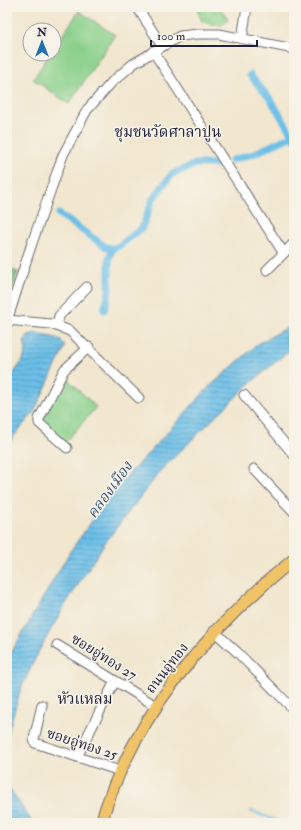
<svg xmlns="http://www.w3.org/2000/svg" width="301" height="830" font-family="'IM FELL Double Pica','Noto Serif Thai',serif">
  <defs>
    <pattern id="forest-crowns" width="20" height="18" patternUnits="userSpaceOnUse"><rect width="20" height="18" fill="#6fb277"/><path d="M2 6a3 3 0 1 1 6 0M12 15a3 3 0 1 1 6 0" fill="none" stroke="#5b9063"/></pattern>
    <pattern id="wetland-marsh" width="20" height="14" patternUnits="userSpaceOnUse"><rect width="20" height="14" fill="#8ad08b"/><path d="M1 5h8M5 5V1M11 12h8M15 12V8" fill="none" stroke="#77b279"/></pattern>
    <pattern id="water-rules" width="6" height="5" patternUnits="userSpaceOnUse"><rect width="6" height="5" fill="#6cbfe8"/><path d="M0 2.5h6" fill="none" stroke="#589bbd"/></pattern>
  </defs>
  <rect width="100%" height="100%" fill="#f7f3e8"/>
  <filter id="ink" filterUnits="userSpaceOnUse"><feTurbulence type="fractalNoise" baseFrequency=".025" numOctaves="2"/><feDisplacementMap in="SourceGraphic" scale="8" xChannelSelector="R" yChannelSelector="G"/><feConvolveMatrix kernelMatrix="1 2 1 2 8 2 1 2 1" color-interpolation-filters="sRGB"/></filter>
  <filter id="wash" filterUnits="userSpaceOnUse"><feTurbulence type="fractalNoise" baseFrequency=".012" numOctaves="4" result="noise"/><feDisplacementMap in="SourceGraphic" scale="16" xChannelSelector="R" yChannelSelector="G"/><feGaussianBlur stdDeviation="0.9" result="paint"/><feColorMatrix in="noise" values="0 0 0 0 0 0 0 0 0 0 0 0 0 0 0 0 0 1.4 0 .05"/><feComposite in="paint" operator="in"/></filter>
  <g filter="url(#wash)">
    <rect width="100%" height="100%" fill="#f1e6ce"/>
    <!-- grass -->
    <path fill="#8ad08b" stroke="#567963" d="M79,11L115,35L69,104L33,79L50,54H54V48Z
      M64,375L96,407L65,443L42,422Z"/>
    <!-- forest -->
    <path fill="url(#forest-crowns)" stroke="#486a59" d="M7,267L18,272L12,290L7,288Z"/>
    <!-- wetland -->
    <path fill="url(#wetland-marsh)" stroke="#567963" d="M199,7H219L228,18L227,22L220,26L202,22L198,12Z"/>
    <!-- water -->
    <path fill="url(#water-rules)" stroke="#477092" d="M294,324V349L285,354L246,387L161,470L104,544L65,605L39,651L21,688L7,736V666L12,651L71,550L116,488L208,388L259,343Z
      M36,333L60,339L65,347L34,412L13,437L7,448V383L23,360L26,351L24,342L28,335Z
      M7,785L33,823H7Z"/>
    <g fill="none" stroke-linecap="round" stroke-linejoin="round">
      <!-- stream -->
      <path stroke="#6cbfe8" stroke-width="2" d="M251,811L284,823"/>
      <!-- canal -->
      <path stroke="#6cbfe8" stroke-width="7" d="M250,75L271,100L294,138
        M232,160L253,154L294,135
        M59,214L106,247L113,248L119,246L142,228L153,199L172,174L196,164H218
        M104,310L109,292V258L113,248"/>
    </g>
  </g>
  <g filter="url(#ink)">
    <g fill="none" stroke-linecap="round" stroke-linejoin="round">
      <defs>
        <path id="minor" d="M137,7L162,46
          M242,39L247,7
          M153,51L283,252
          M267,270L294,243
          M7,320L51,324L70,331L139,398
          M7,321L31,246L63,155L87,110L112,82L133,64L180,36L198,34H219L294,49
          M57,325L59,316L87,287
          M244,395L294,455
          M67,448L39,423V419L64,370L89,347
          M254,469L294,512
          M214,631L238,653L294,710
          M57,645L156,706
          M42,705L34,739L35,743L120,771
          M77,757L115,681"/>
        <path id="major" d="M101,823C132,717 210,627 294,559"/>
      </defs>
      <!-- minor casing -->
      <use href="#minor" stroke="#6a676e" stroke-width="11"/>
      <!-- major casing -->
      <use href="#major" stroke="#6a676e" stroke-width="13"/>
      <!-- minor -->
      <use href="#minor" stroke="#fff" stroke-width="9"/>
      <!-- major -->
      <use href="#major" stroke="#f1c369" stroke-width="11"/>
    </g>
  </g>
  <g text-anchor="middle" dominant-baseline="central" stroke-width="3.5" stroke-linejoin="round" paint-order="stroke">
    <!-- street labels -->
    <g font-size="14" fill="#22223b" stroke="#f7f3e8">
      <text transform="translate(104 657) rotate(32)">ซอยอู่ทอง 27</text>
      <text transform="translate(167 668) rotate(-52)">ถนนอู่ทอง</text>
      <text transform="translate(82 744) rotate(18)">ซอยอู่ทอง 25</text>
    </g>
    <!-- neighbourhood labels -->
    <g font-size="15" fill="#22223b" stroke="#f7f3e8">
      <text x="168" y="132">ชุมชนวัดศาลาปูน</text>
      <text x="85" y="699">หัวแหลม</text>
    </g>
    <!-- water labels -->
    <g font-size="15" font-style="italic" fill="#3c5978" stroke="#f7f3e8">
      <text transform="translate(110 490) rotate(-54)">คลองเมือง</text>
    </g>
  </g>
  <!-- margin -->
  <rect width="301" height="830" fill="none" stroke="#f7f3e8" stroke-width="24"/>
  <!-- north arrow -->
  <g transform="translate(42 42)"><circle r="19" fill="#f7f3e8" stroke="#a29fa3"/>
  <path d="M0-3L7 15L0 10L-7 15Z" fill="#1f6fb2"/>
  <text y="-6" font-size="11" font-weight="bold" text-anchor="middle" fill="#22223b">N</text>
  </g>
  <!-- scale -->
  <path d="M151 40v6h106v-6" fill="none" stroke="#22223b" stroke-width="2"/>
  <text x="157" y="40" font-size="12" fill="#22223b" stroke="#f7f3e8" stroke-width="3" paint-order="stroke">100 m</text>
</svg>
